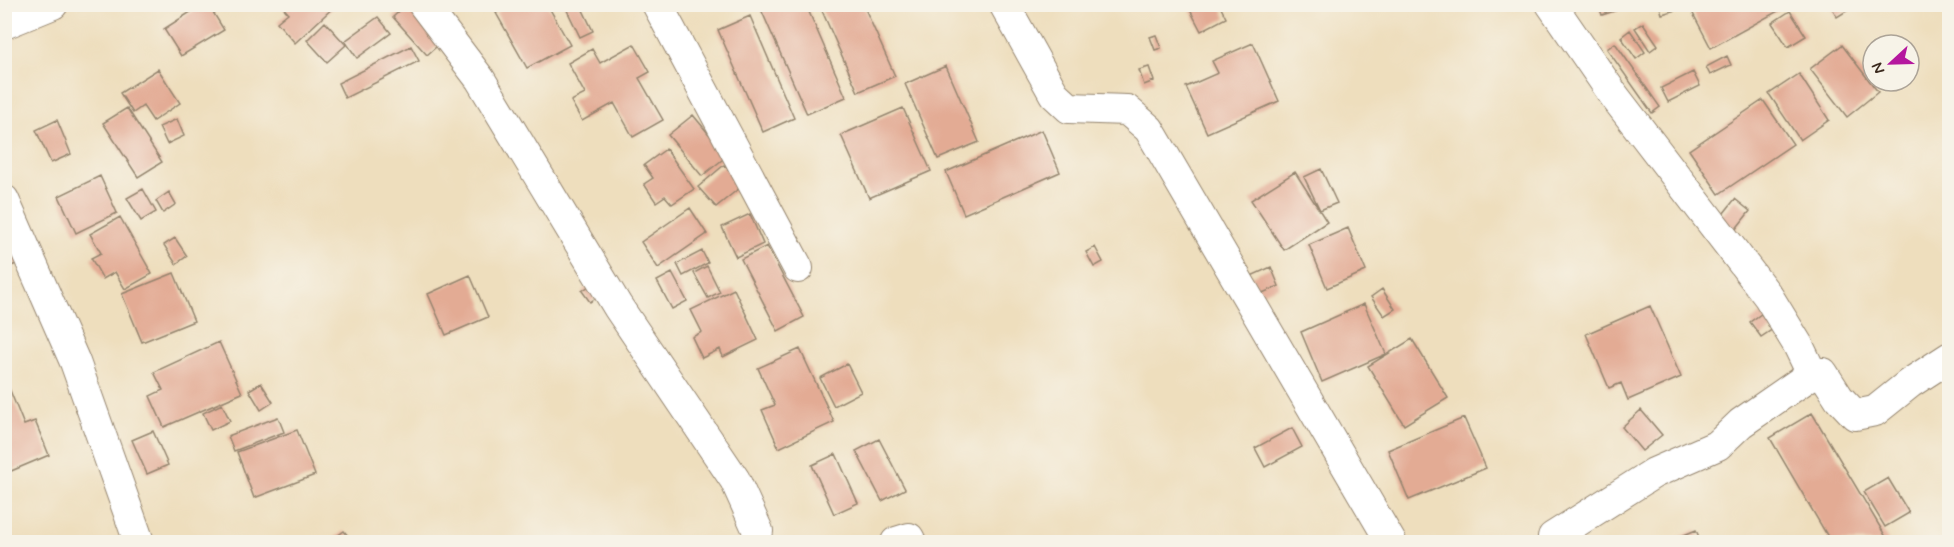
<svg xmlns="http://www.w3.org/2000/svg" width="1954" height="547" font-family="Mynerve,sans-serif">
  <rect width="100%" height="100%" fill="#f7f3e8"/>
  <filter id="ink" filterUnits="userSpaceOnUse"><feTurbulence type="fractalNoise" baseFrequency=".0167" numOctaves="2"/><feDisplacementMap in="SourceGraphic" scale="12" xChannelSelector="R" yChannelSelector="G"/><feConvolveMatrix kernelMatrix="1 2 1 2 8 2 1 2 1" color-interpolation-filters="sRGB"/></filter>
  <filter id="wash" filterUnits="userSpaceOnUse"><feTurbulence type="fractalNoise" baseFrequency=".008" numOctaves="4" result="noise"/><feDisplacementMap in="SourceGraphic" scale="24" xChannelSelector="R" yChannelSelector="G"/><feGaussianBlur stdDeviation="1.35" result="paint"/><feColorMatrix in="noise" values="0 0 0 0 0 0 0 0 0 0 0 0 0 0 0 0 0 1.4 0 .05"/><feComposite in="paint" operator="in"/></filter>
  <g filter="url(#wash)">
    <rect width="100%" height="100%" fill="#eedebd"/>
    <g id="blocks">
      <!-- building -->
      <path fill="#e3ab94" d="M203,4H208L224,30L181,56L164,29Z
        M280,4H337L295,43L277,22L288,13Z
        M407,4H414L445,39L427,55L393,17Z
        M510,4H547L570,45L527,68L496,13Z
        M564,4H580L593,31L580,37Z
        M819,4H863L895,76L858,92Z
        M1187,4H1219L1226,18L1201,31Z
        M1605,4H1633V5L1602,15L1599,6Z
        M1659,4H1677L1679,9L1662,14Z
        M1688,4H1777L1780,10L1711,48Z
        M1830,4H1858L1837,17Z
        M766,5H806L846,97L807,114L760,7Z
        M1790,11L1806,36L1788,47L1772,23Z
        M750,16L794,118L763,132L718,30Z
        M378,17L391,33L357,58L345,41Z
        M325,22L346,45L327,62L307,40Z
        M1643,23L1658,45L1650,51L1635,28Z
        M1630,30L1645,52L1636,59L1621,37Z
        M1156,35L1161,48L1155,50L1150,37Z
        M1253,43L1279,101L1207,133L1186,87L1218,73L1212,61Z
        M1615,43L1660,107L1652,113L1607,49Z
        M634,44L650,72L639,78L663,120L633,137L614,103L582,121L571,101L585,94L568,63L592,49L600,63Z
        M1842,45L1878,92L1847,117L1810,69Z
        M411,46L419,61L345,98L338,83Z
        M1727,56L1731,65L1710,75L1706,67Z
        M946,66L979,142L938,159L905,84Z
        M1149,67L1154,81L1144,85L1139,70Z
        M158,69L180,103L153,121L143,106L133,113L120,93Z
        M1693,72L1700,86L1668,102L1661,88Z
        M1799,74L1829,120L1800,140L1769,94Z
        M1763,100L1793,144L1719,194L1689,150Z
        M127,108L162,162L138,177L103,123Z
        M903,108L931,171L869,198L841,135Z
        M693,115L727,156L702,176L668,135Z
        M177,119L184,136L167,144L159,127Z
        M57,120L71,154L51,163L36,130Z
        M1042,130L1060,172L964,214L946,172Z
        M666,149L694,189L672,204L665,196L656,202L644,184L653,178L644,165Z
        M724,165L742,186L716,207L698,187Z
        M1321,169L1337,203L1320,210L1304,177Z
        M1295,172L1327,222L1284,250L1251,200Z
        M100,176L117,213L76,233L59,196Z
        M143,189L156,212L141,221L127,198Z
        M169,192L176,204L163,213L156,201Z
        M1735,199L1750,211L1735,230L1720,218Z
        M690,208L707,234L658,268L641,242Z
        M750,214L763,244L736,257L722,227Z
        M120,217L152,274L125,289L115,272L103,279L91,258L101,253L90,234Z
        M1348,228L1366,271L1327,288L1309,245Z
        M13,238L22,262L11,266L4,249V241Z
        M175,238L187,256L176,264L164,245Z
        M767,246L804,317L778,331L741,259Z
        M1095,247L1103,262L1094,267L1086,252Z
        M702,251L708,263L683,276L677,264Z
        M707,266L720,292L708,298L694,273Z
        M1271,267L1279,286L1260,294L1251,276Z
        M174,273L194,321L142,342L122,294Z
        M672,273L687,301L672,309L657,281Z
        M470,275L488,317L446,335L428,294Z
        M592,284L600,295L590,302L582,291Z
        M734,289L758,340L723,357L720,349L702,358L692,337L702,332L691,310Z
        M1382,289L1395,309L1384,316L1371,297Z
        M1364,304L1386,354L1322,382L1301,332Z
        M1650,306L1681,377L1628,400L1621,383L1609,388L1586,334Z
        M1761,314L1773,329L1761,337L1750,322Z
        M1412,339L1448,398L1404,425L1368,366Z
        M219,342L242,393L164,427L150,396L163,390L154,372Z
        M800,349L834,422L779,448L762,410L775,405L758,368Z
        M847,364L861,392L834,406L820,378Z
        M7,383L24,425L35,421L49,455L4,474V384Z
        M261,383L273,402L261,410L249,390Z
        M222,404L230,421L211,430L203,413Z
        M1641,410L1662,435L1642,451L1622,427Z
        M1812,413L1889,542H1831L1770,438Z
        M278,417L284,432L234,451L228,436Z
        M1464,418L1486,468L1409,500L1388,450Z
        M1292,428L1302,447L1265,467L1255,448Z
        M297,430L315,475L254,498L237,452Z
        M153,431L168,465L147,474L132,440Z
        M879,439L905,489L882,501L856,451Z
        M836,454L858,503L834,514L812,465Z
        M1888,478L1909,513L1885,527L1864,492Z
        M1696,530L1701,542H1667Z
        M344,531L353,542H329Z"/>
    </g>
  </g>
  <g filter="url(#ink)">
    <use href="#blocks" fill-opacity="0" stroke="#94846e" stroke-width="1.5"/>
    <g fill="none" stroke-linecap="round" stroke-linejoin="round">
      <defs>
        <path id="minor" d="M423,4L480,79L618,307L735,480L758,531L756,542
          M657,4L798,268
          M1004,4L1054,94L1069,108L1127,110L1149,129L1391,542
          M1551,4L1615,97L1768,296L1798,345L1812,374
          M4,24L53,4
          M4,200L75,362L139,542
          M1553,537L1654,473L1718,445L1741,423L1812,374L1823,373L1839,398L1855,415L1875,411L1910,383L1950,357
          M896,542L909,538L911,542"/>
      </defs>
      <!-- minor casing -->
      <use href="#minor" stroke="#94846e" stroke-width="32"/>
      <!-- minor -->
      <use href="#minor" stroke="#fff" stroke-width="30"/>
    </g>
  </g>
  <!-- margin -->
  <rect width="1954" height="547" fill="none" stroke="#f7f3e8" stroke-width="24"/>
  <!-- north arrow -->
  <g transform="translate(1891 63) rotate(248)"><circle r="28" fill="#f7f3e8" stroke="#aca397" stroke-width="1.5"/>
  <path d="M0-4.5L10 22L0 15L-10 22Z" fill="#b5179e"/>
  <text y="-9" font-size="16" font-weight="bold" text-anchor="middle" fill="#3b2a1e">N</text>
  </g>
</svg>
